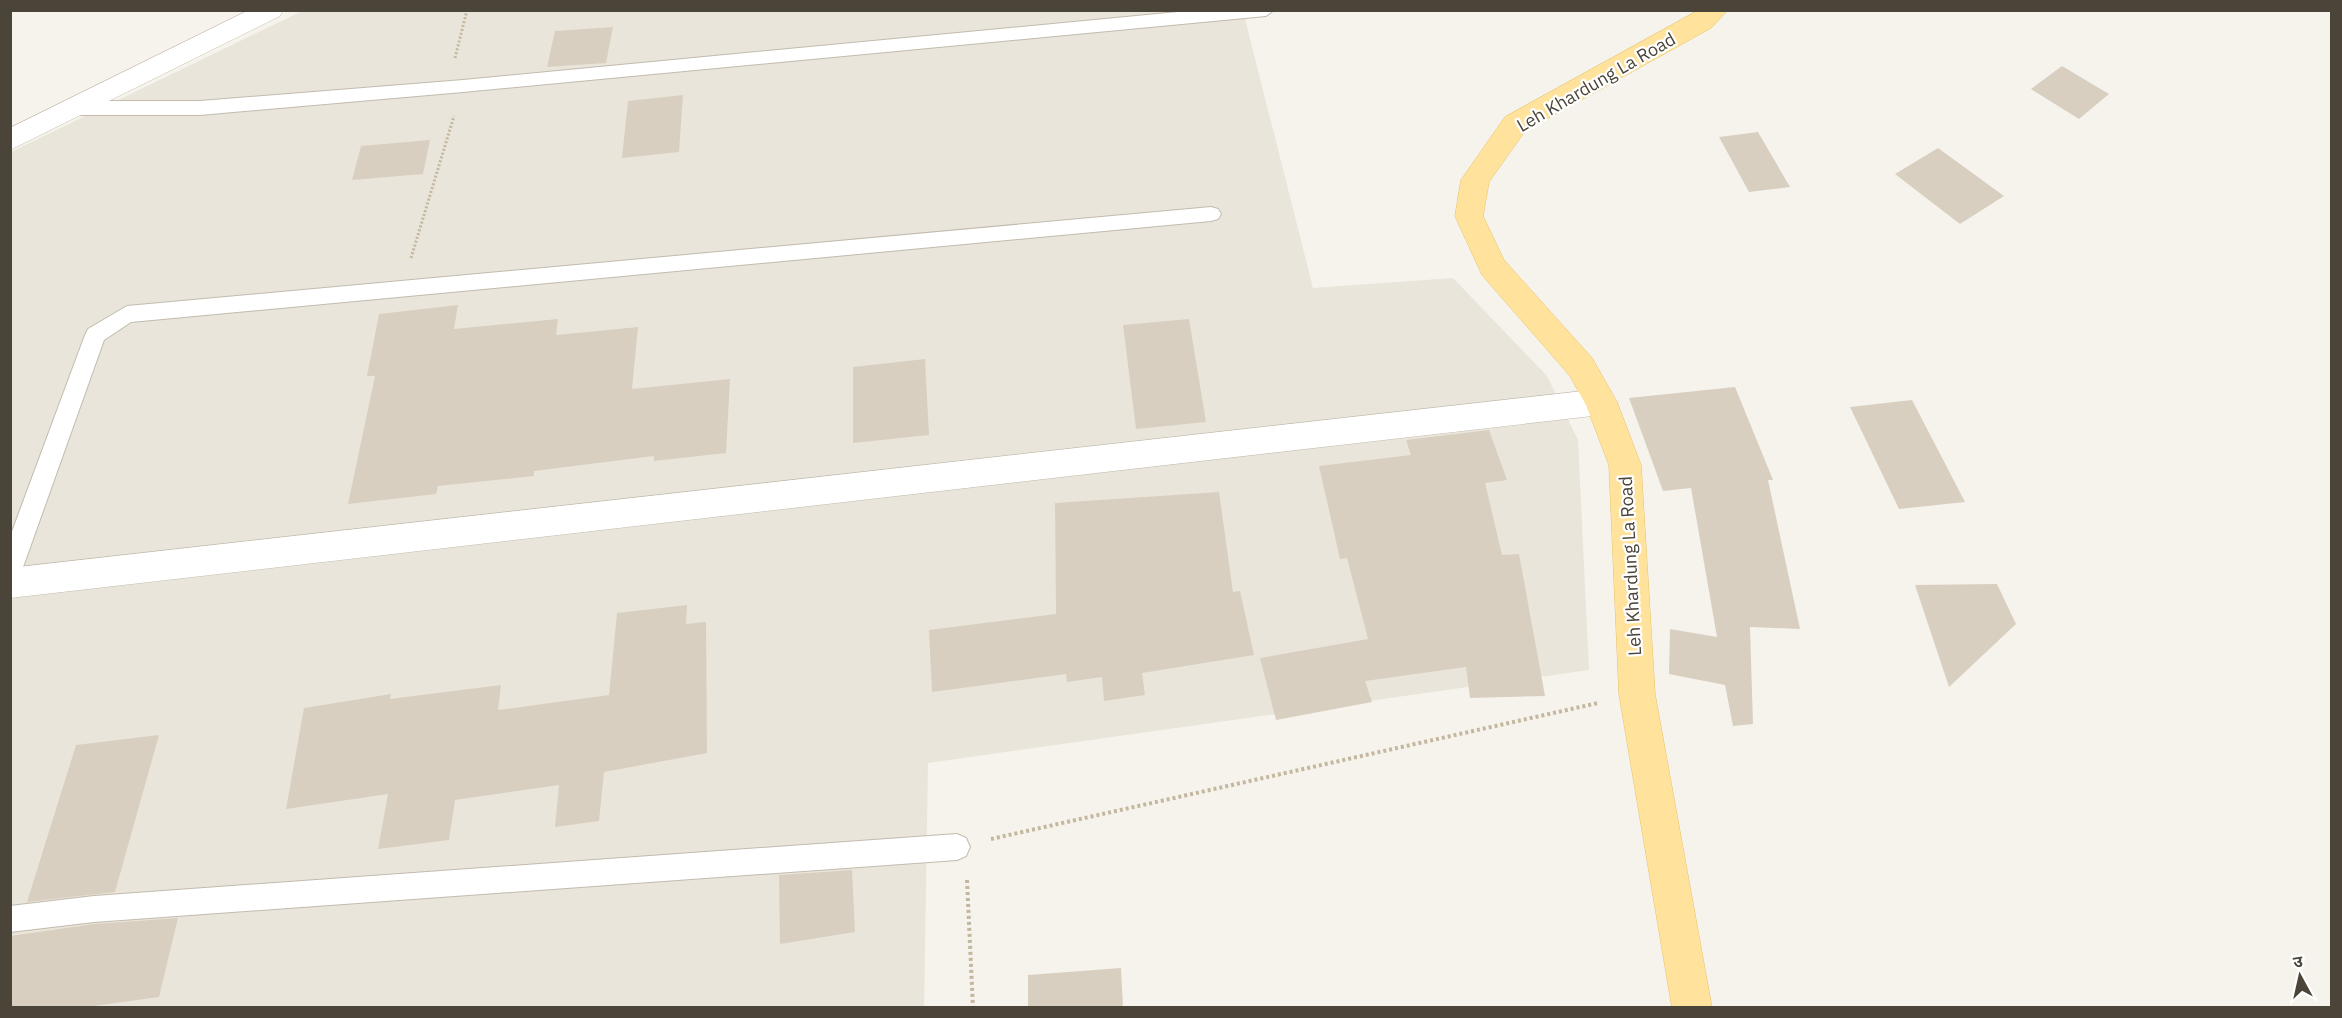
<svg xmlns="http://www.w3.org/2000/svg" width="2342" height="1018" font-family="'IBM Plex Sans','Noto Sans Devanagari',sans-serif">
  <rect width="100%" height="100%" fill="#f6f3ec"/>
  <!-- residential -->
  <path fill="#eae5da" d="M302,11H1243L1313,288L1453,278L1547,376L1578,440L1589,670L928,763L924,1007L11,1008V152Z"/>
  <!-- building -->
  <path fill="#d8cfc1" d="M613,27L606,63L547,67L555,31Z
    M2062,66L2109,94L2079,119L2031,89Z
    M683,95L679,152L622,158L628,101Z
    M1758,132L1790,187L1749,192L1719,137Z
    M430,140L423,174L352,180L361,146Z
    M1938,148L2004,196L1960,224L1895,174Z
    M458,305L454,329L558,319L556,335L638,327L632,389L730,379L726,453L654,461V456L534,471V476L438,486L436,494L348,504L375,376H367L379,314Z
    M1189,319L1206,422L1136,429L1123,325Z
    M925,359L929,435L853,443V367Z
    M1735,387L1773,480H1768L1800,629L1750,627L1753,724L1733,726L1725,685L1669,674L1670,629L1717,637L1691,488L1663,491L1629,398Z
    M1912,400L1965,502L1899,509L1850,407Z
    M1489,430L1507,480L1485,483L1502,555L1519,554L1545,696L1470,698L1466,667L1365,681L1372,702L1276,720L1260,658L1368,639L1347,558L1340,559L1319,466L1411,455L1406,440Z
    M1219,492L1233,592L1240,591L1254,655L1142,673L1145,695L1104,701L1102,677L1067,682L1066,674L932,692L929,630L1056,614L1055,503Z
    M1997,584L2016,624L1949,687L1915,585Z
    M687,605L686,624L706,622L707,753L604,772L599,821L555,827L559,785L455,800L449,840L378,849L388,794L286,809L304,708L391,694L390,699L501,685L498,710L609,695L617,613Z
    M159,735L115,892L27,902L76,745Z
    M852,870L855,932L780,944L779,875Z
    M178,918L159,997L79,1008H10V936L94,924Z
    M1121,968L1123,1008H1028V975Z"/>
  <g fill="none" stroke-linecap="round" stroke-linejoin="round">
    <defs>
      <path id="service" d="M1199,10H1274L1266,16L463,92L200,115H78L71,113L69,108L71,103L78,101H200L463,80Z
        M1211,207L1218,209L1221,214L1218,219L1211,221L131,322L104,340L22,570L18,577L10,580V537L85,335L88,329L127,306Z
        M957,834L966,838L970,847L966,856L957,860L94,922L10,932V906L94,896Z"/>
      <path id="minor" d="M249,10H283L280,16L10,150V128Z
        M1601,389L1612,393L1617,402L1612,411L1601,415L10,598V568Z"/>
      <path id="primary" d="M1699,10H1728L1711,28L1525,131L1489,182L1483,216L1504,260L1592,358L1617,402L1641,465L1655,694L1712,1008H1672L1619,694L1609,465L1586,405L1570,376L1482,275L1455,216L1461,180L1505,117Z"/>
    </defs>
    <!-- service casing -->
    <use href="#service" stroke="#c2bbae" stroke-width="2"/>
    <!-- minor casing -->
    <use href="#minor" stroke="#c2bbae" stroke-width="1"/>
    <!-- primary casing -->
    <use href="#primary" stroke="#e6c16a" stroke-width="1"/>
    <!-- path-far1 -->
    <path stroke="#c4b79f" stroke-width="3" stroke-dasharray="2 2" stroke-linecap="butt" d="M455,58L467,10
      M411,258L454,116"/>
    <!-- path -->
    <path stroke="#c4b79f" stroke-width="4" stroke-dasharray="3 3" stroke-linecap="butt" d="M991,839L1598,703
      M967,880L973,1008"/>
    <!-- service -->
    <use href="#service" fill="#fff" fill-rule="evenodd"/>
    <!-- minor -->
    <use href="#minor" fill="#fff" fill-rule="evenodd"/>
    <!-- primary -->
    <use href="#primary" fill="#ffe39c" fill-rule="evenodd"/>
  </g>
  <g text-anchor="middle" dominant-baseline="central" stroke-width="4.5" stroke-linejoin="round" paint-order="stroke">
    <!-- street labels -->
    <g font-size="18" fill="#4b4439" stroke="#fff">
      <text transform="translate(1596 82) rotate(-30)">Leh Khardung La Road</text>
      <text transform="translate(1630 566) rotate(-93)">Leh Khardung La Road</text>
    </g>
  </g>
  <!-- border -->
  <rect width="2342" height="1018" fill="none" stroke="#4b4439" stroke-width="24"/>
  <!-- north arrow -->
  <g transform="translate(2300 976) rotate(352)" stroke="#ffffff" stroke-width="4.5" paint-order="stroke">
  <path d="M0-4.5L10 22L0 15L-10 22Z" fill="#4b4439"/>
  <text y="-9" font-size="16" font-weight="bold" text-anchor="middle" fill="#4b4439">उ</text>
  </g>
</svg>
